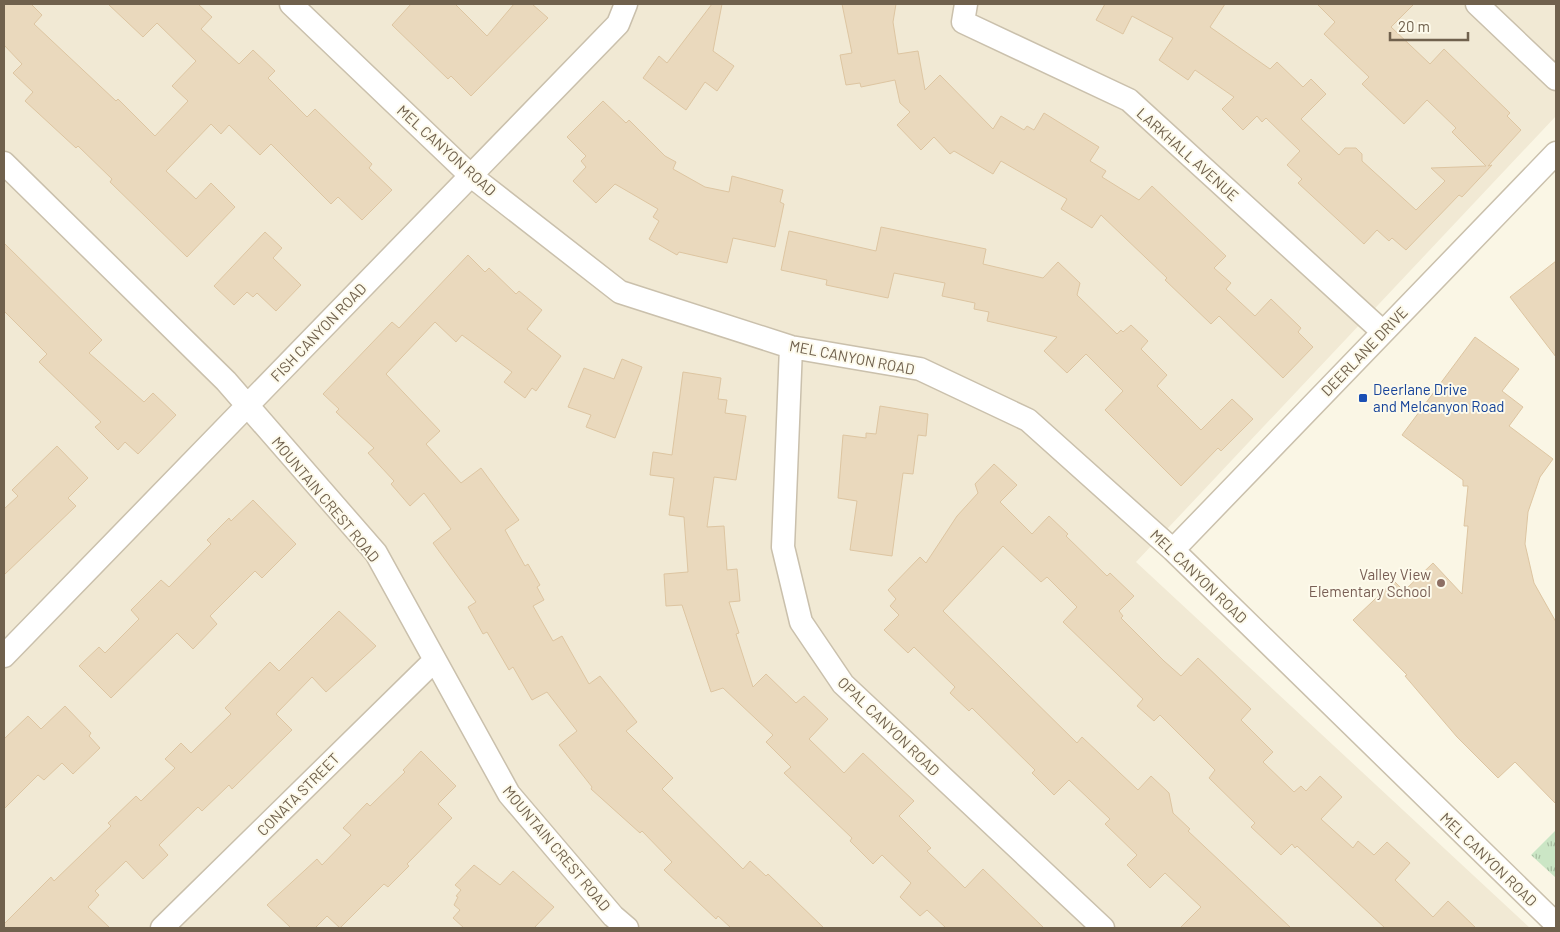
<svg xmlns="http://www.w3.org/2000/svg" width="1560" height="932" font-family="Barlow,sans-serif">
  <defs>
    <pattern id="park-tufts" width="24" height="20" patternUnits="userSpaceOnUse" patternTransform="scale(1.25)"><rect width="24" height="20" fill="#cbe6c5"/><path d="M3 7l-1-3M5 7V3M7 7l1-3M15 17l-1-3M17 17v-4M19 17l1-3" fill="none" stroke="#a9bea2"/></pattern>
  </defs>
  <rect width="100%" height="100%" fill="#faf6e5"/>
  <!-- residential -->
  <path fill="#f1e9d4" d="M4,4H1556V116L1136,562L1530,928H4Z"/>
  <!-- park -->
  <path fill="url(#park-tufts)" d="M1556,830V878L1531,855Z"/>
  <!-- building -->
  <path fill="#ead9bd" stroke="#ddc5a1" d="M4,4H31L42,15L34,24L116,101L118,99L155,136L188,101L172,86L196,61L157,23L143,37L108,4H198L212,17L201,29L239,64L253,50L275,71L268,78L307,117L315,109L372,164L369,168L392,190L362,220L338,197L331,204L271,144L260,155L229,125L221,134L211,124L166,171L196,199L211,183L235,207L187,257L110,182L112,179L78,146L76,148L25,101L33,92L13,73L22,64L4,45Z
    M411,4H455L487,36L514,4H532L548,18L471,96L451,76L448,79L392,25Z
    M712,4H722L713,51L734,66L717,91L705,82L686,110L643,78L659,56L667,63Z
    M842,4H896L893,22L898,54L918,51L925,90L940,75L993,129L1001,116L1024,130L1027,126L1034,130L1044,113L1099,147L1090,161L1106,171L1102,177L1139,200L1152,186L1226,256L1214,268L1231,283L1226,289L1255,316L1271,299L1301,328L1298,332L1313,347L1283,378L1219,316L1211,324L1165,280L1167,278L1101,215L1092,228L1061,209L1067,199L1001,161L993,174L954,151L950,154L934,137L921,150L897,125L910,112L900,103L895,80L861,87L860,83L846,85L840,55L852,53Z
    M1105,4H1225L1210,27L1270,69L1277,62L1303,87L1311,79L1326,94L1301,119L1339,155L1345,148H1356L1362,154V161L1416,210L1445,181L1431,168L1486,166L1452,132L1456,128L1427,100L1404,124L1362,84L1369,77L1324,34L1335,22L1317,4H1414L1391,27L1430,64L1444,49L1510,113L1507,116L1521,130L1488,166L1492,165L1462,197L1459,195L1406,250L1392,238L1389,241L1377,230L1364,244L1298,183L1302,179L1287,165L1300,151L1266,118L1262,122L1257,116L1243,130L1222,109L1234,97L1195,70L1188,80L1159,60L1173,38L1132,16L1123,34L1096,20Z
    M603,101L626,123L629,120L665,156L676,162L673,169L705,187L729,192L732,176L783,190L780,202L784,204L775,247L733,238L727,263L679,252L677,255L649,239L659,221L653,217L658,209L615,184L596,203L573,181L586,167L581,161L586,156L567,137Z
    M881,227L986,249L983,264L1043,278L1058,262L1080,283L1077,295L1117,334L1121,330L1123,332L1131,325L1148,341L1141,349L1167,375L1157,386L1201,430L1232,399L1253,419L1221,451L1218,448L1181,486L1105,410L1123,391L1086,354L1067,373L1044,351L1057,337L987,321L989,312L974,309L975,303L942,296L945,283L894,273L888,298L826,285L827,280L781,270L789,231L876,251Z
    M265,232L282,248L273,258L301,285L276,311L257,293L253,297L247,292L234,305L214,286Z
    M4,243L102,340L89,353L144,402L153,393L176,415L138,454L125,442L118,450L95,427L101,422L39,362L47,354L4,311Z
    M468,255L485,272L489,268L516,294L519,291L542,310L527,329L561,356L536,391L532,388L525,398L504,382L512,372L462,335L456,342L435,322L386,374L440,431L426,444L461,483L481,468L519,520L505,530L525,566L528,564L540,585L537,587L544,600L533,606L553,641L562,636L589,684L600,676L637,722L626,731L673,778L662,789L743,869L750,861L766,876L768,874L824,928H731L718,916L716,919L664,870L672,862L642,831L640,833L591,789L592,787L559,745L577,731L547,692L532,700L513,667L509,670L487,632L483,634L468,607L476,602L433,543L451,529L424,493L410,506L391,484L394,481L368,453L374,448L336,412L339,409L323,394L392,322L399,328Z
    M1556,261V357L1510,297Z
    M1475,337L1519,369L1502,391L1523,407L1509,426L1553,459L1540,477L1528,512L1525,544L1534,583L1556,622V804L1515,762L1498,778L1457,737L1405,676L1407,675L1353,620L1394,581L1404,591L1433,563L1462,594L1468,526H1464L1468,486H1463V480L1402,435Z
    M622,359L642,367L615,438L586,427L591,415L568,407L584,368L614,379Z
    M683,372L721,378L718,399L727,400L725,413L746,416L736,480L714,477L707,527L724,526L727,570L737,569L740,601L729,602L739,633L736,634L753,687L766,674L796,703L804,696L828,719L809,739L844,773L863,753L914,801L899,816L931,848L927,851L965,888L983,869L1044,928H946L927,910L920,916L900,897L911,883L882,855L873,864L850,841L852,838L784,773L791,767L766,742L773,735L723,688L711,692L682,605L666,606L664,574L688,572L684,517L669,515L674,478L650,475L653,452L672,455Z
    M880,406L928,414L926,436L918,435L913,474L903,473L892,556L850,550L857,501L838,498L843,435L866,438V433L876,434Z
    M57,446L88,478L68,498L76,506L4,575V509L18,496L12,490Z
    M994,464L1017,485L1000,502L1032,534L1049,516L1068,534L1066,536L1107,576L1110,573L1134,596L1119,611L1123,616L1121,618L1164,661L1181,676L1198,658L1251,709L1241,720L1273,752L1263,762L1294,792L1301,786L1306,791L1320,776L1342,797L1321,819L1353,848L1358,841L1374,855L1387,842L1410,863L1395,880L1433,917L1448,901L1476,928H1385L1297,846L1295,848L1292,844L1281,855L1251,827L1255,823L1209,778L1215,770L1160,715L1154,721L1137,706L1143,699L1063,622L1077,607L1047,577L1041,582L1003,546L943,611L1077,743L1082,737L1138,790L1151,776L1169,793L1173,813L1190,829L1188,831L1291,928H1180L1201,907L1165,873L1150,888L1127,865L1137,855L1105,824L1110,819L1069,780L1054,795L1032,773L1035,770L972,708L969,711L950,693L955,687L914,647L908,653L884,630L899,615L890,606L896,599L888,590L920,557L926,563L957,516L978,493L975,484Z
    M253,500L296,544L262,578L255,571L210,616L217,624L193,649L177,633L111,698L79,666L99,647L105,653L139,619L131,610L161,580L169,587L211,544L207,540L229,518L231,521Z
    M339,611L376,646L326,692L312,677L276,714L292,730L232,789L229,785L202,811L198,807L159,845L168,855L143,879L126,861L95,891L99,895L88,907L110,928H4V924L51,877L54,881L111,826L108,823L136,796L141,801L175,768L165,759L181,743L191,753L231,714L225,708L270,662L279,671Z
    M65,706L91,733L89,736L100,748L73,774L62,763L44,780L38,775L4,809V739L28,716L41,729Z
    M421,751L456,786L438,804L452,818L407,864L409,866L388,887L384,884L340,928L327,916L315,928H291L267,905L317,859L322,865L351,835L343,828L367,803L370,806L405,772L403,770Z
    M474,865L500,885L513,871L554,907L534,928H464L453,918L460,910L454,905L458,897L456,896L461,890L455,885Z"/>
  <g fill="none" stroke-linecap="round" stroke-linejoin="round">
    <defs>
      <path id="street" d="M291,4L470,175L620,292L791,347L920,369L1028,420L1173,550L1556,924
        M966,4L963,22L1129,100L1383,332
        M1477,4L1556,79
        M4,163L226,381L376,553L509,794L613,916L627,928
        M791,347L783,547L801,622L843,684L1103,928
        M1173,550L1556,153
        M4,656L618,24L626,4
        M162,928L435,660"/>
    </defs>
    <!-- street casing -->
    <use href="#street" stroke="#cac0ac" stroke-width="25"/>
    <!-- street -->
    <use href="#street" stroke="#fff" stroke-width="22"/>
  </g>
  <!-- markers -->
  <rect fill="#1a4fb4" stroke="#fdfaeb" stroke-width="2" x="1358" y="393" width="10" height="10" rx="2.5"/>
  <circle fill="#8d6e63" stroke="#fdfaeb" stroke-width="2" cx="1441" cy="583" r="5"/>
  <g text-anchor="middle" dominant-baseline="central" stroke-width="4" stroke-linejoin="round" paint-order="stroke">
    <!-- street labels -->
    <g font-size="15" fill="#70614d" stroke="#fdfaeb">
      <text transform="translate(447 150) rotate(42)">MEL CANYON ROAD</text>
      <text transform="translate(1188 154) rotate(42)">LARKHALL AVENUE</text>
      <text transform="translate(318 332) rotate(-46)">FISH CANYON ROAD</text>
      <text transform="translate(1364 351) rotate(-46)">DEERLANE DRIVE</text>
      <text transform="translate(852 357) rotate(11)">MEL CANYON ROAD</text>
      <text transform="translate(326 499) rotate(50)">MOUNTAIN CREST ROAD</text>
      <text transform="translate(1199 576) rotate(44)">MEL CANYON ROAD</text>
      <text transform="translate(889 726) rotate(44)">OPAL CANYON ROAD</text>
      <text transform="translate(298 794) rotate(-45)">CONATA STREET</text>
      <text transform="translate(557 848) rotate(50)">MOUNTAIN CREST ROAD</text>
      <text transform="translate(1489 859) rotate(44)">MEL CANYON ROAD</text>
    </g>
    <!-- transit labels -->
    <g font-size="15" fill="#164399" stroke="#fdfaeb" text-anchor="start">
      <text x="1373" y="389">Deerlane Drive<tspan x="1373" dy="17">and Melcanyon Road</tspan></text>
    </g>
    <!-- education labels -->
    <g font-size="15" fill="#785e54" stroke="#fdfaeb" text-anchor="end">
      <text x="1431" y="574">Valley View<tspan x="1431" dy="17">Elementary School</tspan></text>
    </g>
  </g>
  <!-- border -->
  <rect width="1560" height="932" fill="none" stroke="#70614d" stroke-width="10"/>
  <!-- scale -->
  <path d="M1390 32v8h78v-8" fill="none" stroke="#70614d" stroke-width="2.5"/>
  <text x="1398" y="32" font-size="15" fill="#70614d" stroke="#fdfaeb" stroke-width="4" paint-order="stroke">20 m</text>
</svg>
